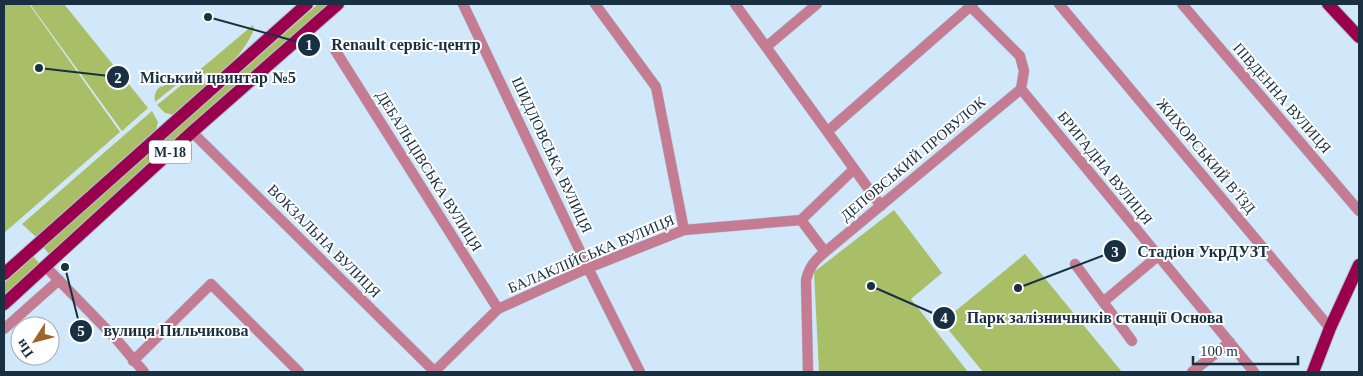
<svg xmlns="http://www.w3.org/2000/svg" width="1363" height="376" font-family="Georgia,serif">
  <rect width="100%" height="100%" fill="#d0e8f9"/>
  <!-- green -->
  <path fill="#a9bf67" d="M4,4H29L120,132L4,233Z
    M30,4H64L148,108L122,131Z
    M318,4H331L50,255L43,247Z
    M253,25L254,28C253,38 229,70 219,74C212,77 203,74 196,73Z
    M175,78H185L155,102C154,95 155,91 161,86L162,87L168,83L167,81Z
    M189,79L207,82L208,85L174,115L165,113L157,105Z
    M152,111L158,122L156,130L36,237L22,224Z
    M894,210L942,273L911,299L968,372H819L814,272Z
    M1025,254L1122,372H983L942,322Z
    M33,256L39,263L4,295V283Z"/>
  <g fill="none" stroke-linecap="round" stroke-linejoin="round">
    <defs>
      <path id="minor" d="M463,4L588,268L640,372
        M595,4L656,87L684,230
        M735,4L881,206
        M968,4L1020,56L1024,71L1021,89L1254,372
        M1059,4L1330,328
        M1182,4L1359,211
        M766,47L817,4
        M335,50L498,309
        M828,131L973,4
        M192,132L435,372
        M801,220L825,252C815,260 809,267 806,280L808,372
        M825,252L1021,89
        M1075,264L1132,341
        M46,267L117,340L144,372
        M1103,302L1158,256
        M4,329L59,280
        M133,361L211,284L299,372
        M434,372L498,309L588,268L684,230L801,220L854,169
        M1192,372L1230,342"/>
      <path id="major" d="M1328,4L1359,37
        M4,274L307,4
        M4,304L192,132L338,4
        M1313,372L1330,328L1359,265"/>
    </defs>
    <!-- minor casing -->
    <use href="#minor" stroke="#abc3d4" stroke-width="11"/>
    <!-- major casing -->
    <use href="#major" stroke="#abc3d4" stroke-width="14"/>
    <!-- minor -->
    <use href="#minor" stroke="#c57b91" stroke-width="10"/>
    <!-- major -->
    <use href="#major" stroke="#9a004e" stroke-width="12"/>
  </g>
  <g text-anchor="middle" dominant-baseline="central" stroke-width="4" stroke-linejoin="round" paint-order="stroke">
    <!-- shield labels -->
    <rect fill="#fff" stroke="#5d6e7a" stroke-width="1" x="149" y="140.5" width="42" height="23" rx="4"/>
    <g font-size="14" font-weight="bold" fill="#183041">
      <text x="170" y="152">М-18</text>
    </g>
    <!-- street labels -->
    <g font-size="15" fill="#183041" stroke="#fff">
      <text transform="translate(1282 98) rotate(49)">ПІВДЕННА ВУЛИЦЯ</text>
      <text transform="translate(552 155) rotate(65)">ШИДЛОВСЬКА ВУЛИЦЯ</text>
      <text transform="translate(1206 156) rotate(50)">ЖИХОРСЬКИЙ В’ЇЗД</text>
      <text transform="translate(913 159) rotate(-40)">ДЕПОВСЬКИЙ ПРОВУЛОК</text>
      <text transform="translate(1105 168) rotate(51)">БРИГАДНА ВУЛИЦЯ</text>
      <text transform="translate(429 171) rotate(58)">ДЕБАЛЬЦІВСЬКА ВУЛИЦЯ</text>
      <text transform="translate(324 241) rotate(45)">ВОКЗАЛЬНА ВУЛИЦЯ</text>
      <text transform="translate(591 254) rotate(-23)">БАЛАКЛІЙСЬКА ВУЛИЦЯ</text>
    </g>
  </g>
  <!-- callouts -->
  <path fill="none" stroke="#183041" stroke-width="2" d="M208 17L309 45M39 68L118 77M1018 288L1115 251M871 286L944 318M65 267L81 331"/>
  <g fill="#183041" stroke="#fff" stroke-width="2">
    <circle cx="208" cy="17" r="5"/>
    <circle cx="39" cy="68" r="5"/>
    <circle cx="1018" cy="288" r="5"/>
    <circle cx="871" cy="286" r="5"/>
    <circle cx="65" cy="267" r="5"/>
    <circle cx="309" cy="45" r="12"/>
    <circle cx="118" cy="77" r="12"/>
    <circle cx="1115" cy="251" r="12"/>
    <circle cx="944" cy="318" r="12"/>
    <circle cx="81" cy="331" r="12"/>
  </g>
  <g font-size="15" text-anchor="middle" font-weight="bold" fill="#fff">
    <text x="309" y="50">1</text>
    <text x="118" y="83">2</text>
    <text x="1115" y="257">3</text>
    <text x="944" y="323">4</text>
    <text x="81" y="336">5</text>
  </g>
  <g font-size="16" text-anchor="middle" font-weight="bold" fill="#183041" stroke="#fff" stroke-width="4" stroke-linejoin="round" paint-order="stroke">
    <text x="406" y="50">Renault сервіс-центр</text>
    <text x="218" y="83">Міський цвинтар №5</text>
    <text x="1203" y="257">Стадіон УкрДУЗТ</text>
    <text x="1095" y="323">Парк залізничників станції Основа</text>
    <text x="176" y="336">вулиця Пильчикова</text>
  </g>
  <!-- border -->
  <rect width="1363" height="376" fill="none" stroke="#183041" stroke-width="10"/>
  <!-- north arrow -->
  <g transform="translate(35 341) rotate(234)"><circle r="24" fill="#ffffff" stroke="#a3acb3"/>
  <path d="M0-4L9 19L0 12L-9 19Z" fill="#a16328"/>
  <text y="-8" font-size="14" font-weight="bold" text-anchor="middle" fill="#183041">Пн</text>
  </g>
  <!-- scale -->
  <path d="M1193 356v8h105v-8" fill="none" stroke="#183041" stroke-width="2.5"/>
  <text x="1200" y="356" font-size="15" fill="#183041" stroke="#ffffff" stroke-width="4" paint-order="stroke">100 m</text>
</svg>
